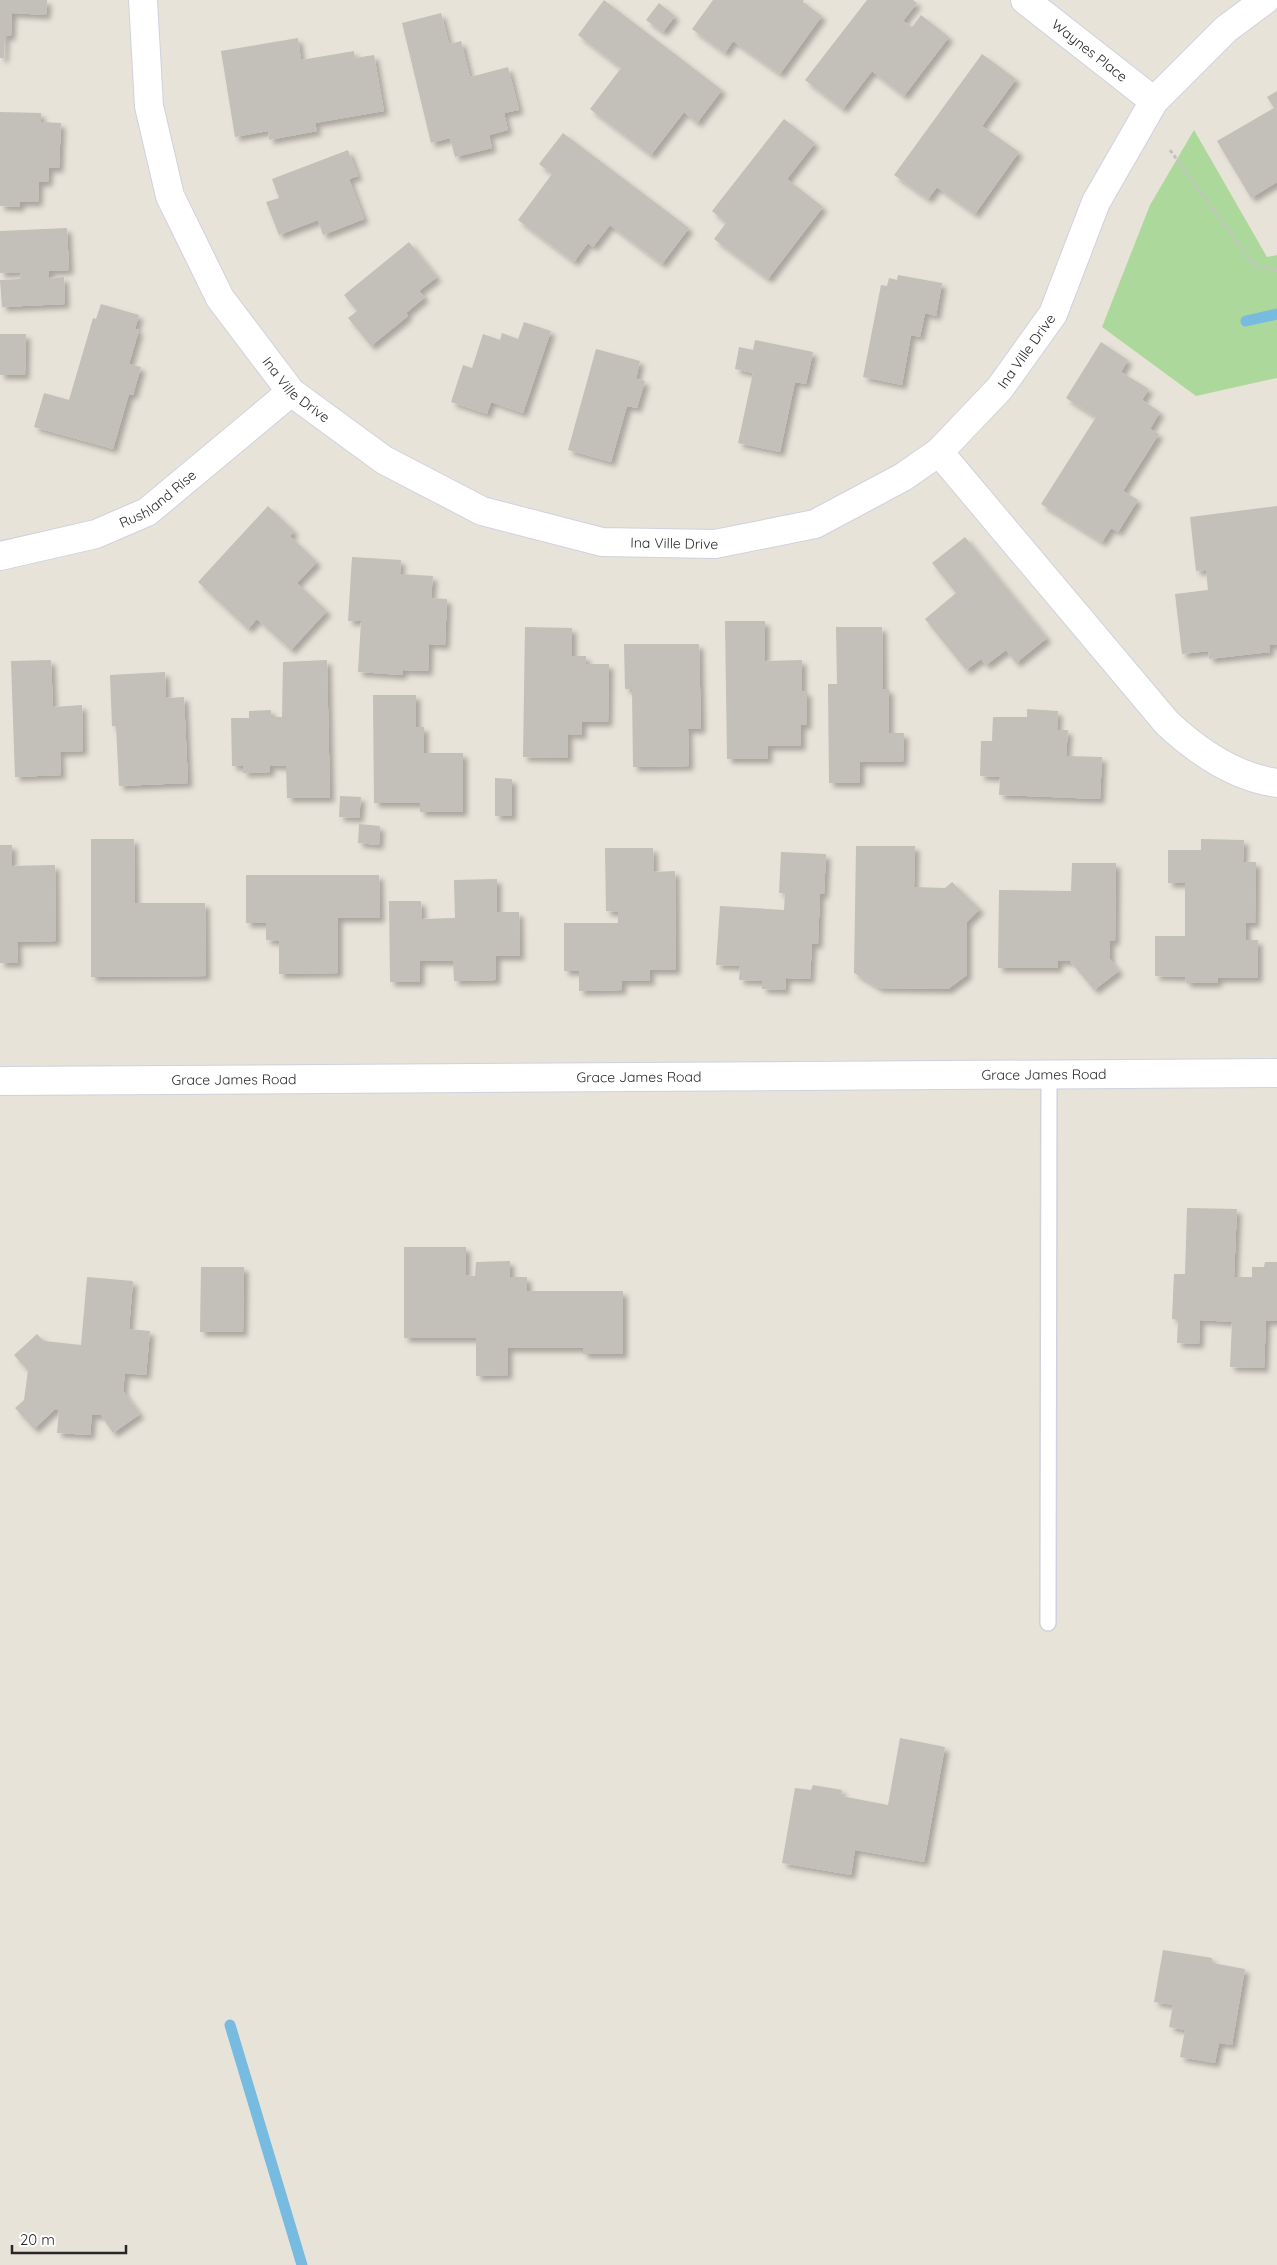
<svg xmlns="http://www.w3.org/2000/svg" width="1277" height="2265" font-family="Quicksand,sans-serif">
  <defs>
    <filter id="shadow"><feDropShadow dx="4.5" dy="4.5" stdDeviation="2.5" flood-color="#0004"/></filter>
  </defs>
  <rect width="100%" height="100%" fill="#e8e3d9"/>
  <!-- green -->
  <path fill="#acd99b" d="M1194,130L1267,257L1277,255V378L1196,396L1102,327L1150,205Z"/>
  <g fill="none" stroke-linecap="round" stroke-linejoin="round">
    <!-- stream -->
    <path stroke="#77bce0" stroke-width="11" d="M1246,321L1277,314
      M230,2025L302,2265"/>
  </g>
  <!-- building -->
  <path fill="#c3bfb9" filter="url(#shadow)" d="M0,0H47L46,15L12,13L11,36H5L4,58H0Z
    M604,0L722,90L697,123L684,112L651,155L590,109L621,68L578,35Z
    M713,0H804L803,2L822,16L780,74L733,41L725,53L692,29Z
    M867,0H913L917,3L903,21L912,27L921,15L949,37L904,96L872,71L843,109L805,80Z
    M659,3L675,16L663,32L646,20Z
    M441,13L449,44L461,41L470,77L508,67L519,110L504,113L508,130L489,135L492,148L455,157L450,138L431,143L402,23Z
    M298,38L301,60L354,51L355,58L374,55L384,111L315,123L317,131L269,140L268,131L235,137L221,51Z
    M982,54L1016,79L982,126L1019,152L975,214L937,187L928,199L894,175Z
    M1277,91V182L1251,198L1217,141L1274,108L1267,97Z
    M0,112L41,113V122L61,123L59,168H49L48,182H39L38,202H20V207L0,206Z
    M784,119L815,143L787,179L823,207L768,279L714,239L726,223L712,211Z
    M563,133L689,228L662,264L610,225L593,247L588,243L574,262L518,220L552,174L539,164Z
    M348,150L358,176L349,179L364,219L323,235L318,220L279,235L266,202L279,198L272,179Z
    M67,228L69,270L49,271V278L64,277L65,304L2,307L0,280L20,279L21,272L0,273V231Z
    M409,242L437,277L419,291L425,297L406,313L408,316L371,346L348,318L357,311L344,295Z
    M898,275L942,283L936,316L925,313L920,337L911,335L902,385L863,377L881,285L887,286L889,278L897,280Z
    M101,304L139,315L135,329L139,330L129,364L141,367L133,395L129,394L113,449L34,427L44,393L69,400L93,318L96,319Z
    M524,322L551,331L523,413L491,402L487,414L451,402L463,365L472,368L483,334L500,340L502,333L518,339Z
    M0,334H26L25,375H0Z
    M755,340L813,352L806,384L795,382L780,452L738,443L753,373L735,369L739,347L753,350Z
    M1101,342L1128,360L1121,372L1149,389L1142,400L1160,412L1150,429L1159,434L1123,491L1138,500L1118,532L1111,528L1102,542L1041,504L1096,417L1066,398Z
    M596,349L640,361L636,379L645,381L637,408L627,406L611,462L568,450Z
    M268,506L294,531L290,536L317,562L297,583L327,611L291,650L257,619L248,629L198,582Z
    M1277,506V644L1269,645L1270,652L1209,659L1208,651L1182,654L1175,594L1208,590L1206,570L1196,571L1190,517Z
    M965,537L1047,638L1016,663L1006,650L986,665L981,659L966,670L925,619L956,593L932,563Z
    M352,557L401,560L400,574L433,576L431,598L447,599L445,645L429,644L428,671L403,670L402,675L358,672L361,621H348Z
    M725,621H765V661L802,660V692L807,691V725H801V746H768V759H727Z
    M525,627L572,628V656H586V664H609L608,722H582V735L568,734V758L523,757Z
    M836,627H882L883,689H889V733H904L903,762H860V783H829L828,684H837Z
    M624,644H699L701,729H688L689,766L633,767L632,689H625Z
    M51,660L53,707L82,705L83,751L60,752L61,775L15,777L11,661Z
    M327,660L330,798H287L286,766L270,765V772L243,773V766H232L231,718H249V711L271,710V717H282L283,662Z
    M165,672L166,698L184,697L188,783L119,786L116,726H112L110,675Z
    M373,695H416V727H424V753H463V812H420V803H374Z
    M1027,709L1058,711L1057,730H1068L1066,756L1102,757L1100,799L999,795L1000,777L980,776L981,741H992L993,717H1027Z
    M495,778L512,779V816H495Z
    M340,796L361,797L359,818L339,817Z
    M359,824L380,826L379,845L358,843Z
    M91,839H134L135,903H205L206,976L91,977Z
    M1201,839L1244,840L1243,862H1256L1255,923H1246V940H1258V978H1218L1217,983H1186L1185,977L1155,976V936H1185V883H1168V850H1201Z
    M0,845H12V866L55,865L56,941L17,942L18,963H0Z
    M856,846H915L914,887L945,888L952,882L980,909L967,922V975L948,989L879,988L854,973Z
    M605,848H653L654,872L675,871L676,970H650V981H622V990L579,991V971H564V923H618V912L606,911Z
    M781,852L826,854L824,894H820L818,944H812L810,979L786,978L785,990L762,989V981L739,980L740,966L716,965L720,906L784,910L785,893H779Z
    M1072,863H1116L1115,941H1110V959L1119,971L1094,990L1070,961H1058V968H998L999,890L1071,891Z
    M246,875H379L380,918H338V973L279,974V941L266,940V923H246Z
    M497,879V912H519L520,956H496V980L454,981L453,961H420V982H390L389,901H421L422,919L455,918L454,880Z
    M1187,1208L1237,1209L1234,1277H1252V1267H1264L1265,1262H1277V1321H1266L1264,1368L1230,1367L1232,1322L1200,1320L1199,1344L1177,1343L1178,1320L1172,1319L1174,1274H1185Z
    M404,1247H466V1275L475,1276L476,1262L510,1261V1277H527V1291H623V1354H583V1348H508V1375L476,1376V1338H404Z
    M201,1267H244L243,1332H200Z
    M87,1277L133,1281L129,1329L150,1331L146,1375L125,1373L123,1391L140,1414L113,1433L101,1415H92L90,1435L57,1433L59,1410L55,1409L34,1429L15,1408L24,1400L28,1371L14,1355L37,1334L44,1341L81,1345Z
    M900,1738L945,1747L924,1862L855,1850L851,1875L782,1863L795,1788L811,1790L813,1785L842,1790L841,1796L888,1805Z
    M1163,1950L1212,1958V1963L1245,1969L1232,2045L1219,2043L1215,2063L1180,2057L1185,2030L1169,2027L1173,2005L1154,2002Z"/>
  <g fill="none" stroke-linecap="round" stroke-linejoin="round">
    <defs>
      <path id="service" d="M1048,1623L1049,1073"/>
      <g id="minor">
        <path id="s1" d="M143,0L149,106L170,196L220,298L291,392L384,460L482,511L602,542L715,544L815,524L903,477L939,452L1000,388L1053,314L1096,202L1154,101L1226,29L1265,0"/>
        <path id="s2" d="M1025,0L1154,101"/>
        <path d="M939,452L1167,723C1198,752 1234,777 1277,783"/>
        <path id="s3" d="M0,556L96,534L147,512L291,392"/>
        <path id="s4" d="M0,1081L1277,1073"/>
      </g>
    </defs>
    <!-- service casing -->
    <use href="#service" stroke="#cfd1de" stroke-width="18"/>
    <!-- minor casing -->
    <use href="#minor" stroke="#cfd1de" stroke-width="30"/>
    <!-- path -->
    <path stroke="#c3c3c3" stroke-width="3" stroke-dasharray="4 2.5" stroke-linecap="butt" d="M1170,150L1254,265L1277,270"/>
    <!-- service -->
    <use href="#service" stroke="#fff" stroke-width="15"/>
    <!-- minor -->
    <use href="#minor" stroke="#fff" stroke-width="28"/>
  </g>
  <g text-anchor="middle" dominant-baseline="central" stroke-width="4" stroke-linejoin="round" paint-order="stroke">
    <!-- street labels -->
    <g font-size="14" fill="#272727" stroke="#fff">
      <text stroke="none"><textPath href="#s2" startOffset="82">Waynes Place</textPath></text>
      <text stroke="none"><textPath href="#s1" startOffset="1272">Ina Ville Drive</textPath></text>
      <text stroke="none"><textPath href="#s1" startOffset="432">Ina Ville Drive</textPath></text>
      <text stroke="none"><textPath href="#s3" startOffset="170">Rushland Rise</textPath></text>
      <text stroke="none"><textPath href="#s1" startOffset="852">Ina Ville Drive</textPath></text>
      <text stroke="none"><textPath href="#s4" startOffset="1044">Grace James Road</textPath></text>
      <text stroke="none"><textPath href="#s4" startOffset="639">Grace James Road</textPath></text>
      <text stroke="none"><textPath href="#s4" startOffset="234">Grace James Road</textPath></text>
    </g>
  </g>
  <!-- scale -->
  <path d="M12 2245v8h114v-8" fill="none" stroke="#272727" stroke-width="2.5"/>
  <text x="20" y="2245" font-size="15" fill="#272727" stroke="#ffffff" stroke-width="4" paint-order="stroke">20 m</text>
</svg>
